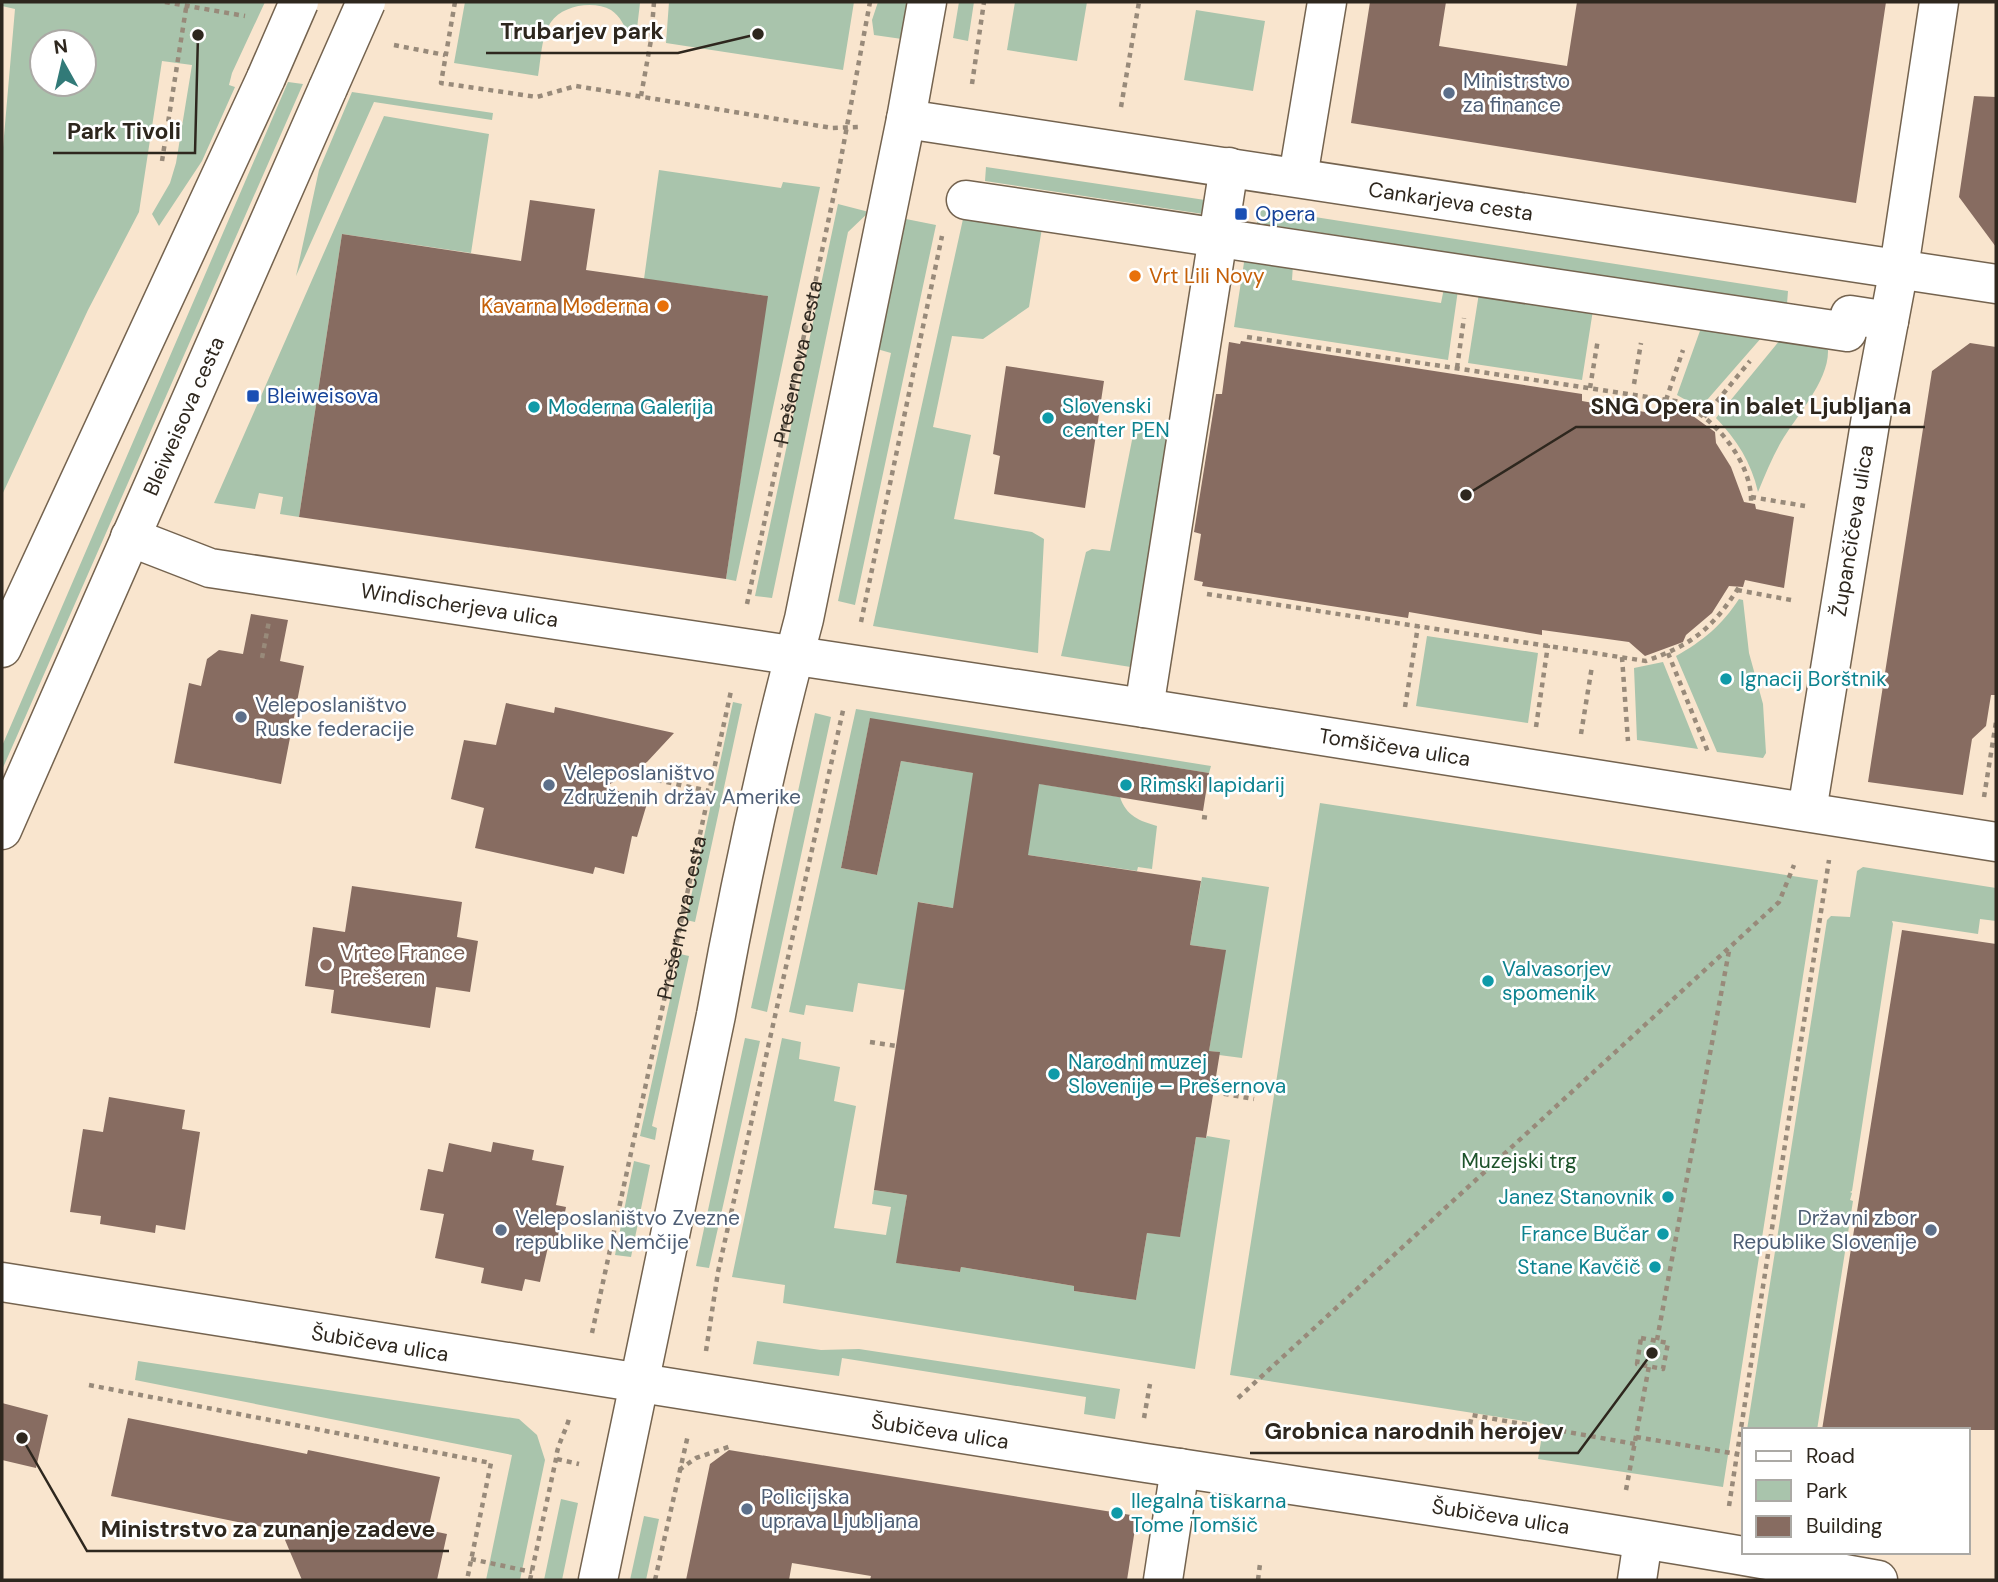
<svg xmlns="http://www.w3.org/2000/svg" width="1998" height="1582" font-family="'DM Sans',sans-serif">
  <rect width="100%" height="100%" fill="#f9e5ce"/>
  <!-- green -->
  <path fill="#a9c4ac" fill-rule="evenodd" d="M2,2H265L232,73L229,85L235,87L202,161L159,226L152,214L170,183L176,163L192,65L162,61L139,212L88,310L2,495V159L15,9L2,6ZM42,42H84V84H42Z
    M465,2H640V3L636,37H629C625,26 620,16 611,10C594,0 562,5 551,22C541,36 541,60 538,76L454,63Z
    M669,2H854L843,70L666,43Z
    M878,2H906L908,6L902,39L874,35L872,20Z
    M959,2H974L968,41L953,38Z
    M1015,2H1087L1077,61L1007,50Z
    M1196,10L1265,21L1253,91L1184,80Z
    M288,82L303,84L2,770V746Z
    M352,92L493,113L492,120L374,102L296,276L319,170Z
    M384,116L489,134L471,253L342,234L299,517L280,514L283,497L259,493L255,509L214,503Z
    M986,167L1205,200L1203,214L985,181Z
    M659,170L781,188L783,182L820,187L736,581L726,579L767,296L644,279Z
    M838,204L869,212L848,232L772,598L755,596Z
    M1258,208L1788,291L1787,304L1257,223Z
    M965,210L1043,222L1029,307L983,339L952,336L933,427L971,435L954,519L1032,532L1044,539L1038,653L873,626Z
    M906,219L936,225L855,605L838,601L891,353L877,349Z
    M1245,256L1293,264L1292,280L1441,303L1444,288L1458,290L1448,360L1234,327Z
    M1479,293L1593,310L1582,380L1468,363Z
    M1701,328L1762,337L1700,408L1677,395Z
    M1780,340L1824,348L1828,350C1829,381 1796,416 1781,442C1772,458 1765,475 1758,492C1751,462 1737,440 1716,418Z
    M1134,430L1173,438L1137,668L1061,656L1086,552L1092,549L1110,551Z
    M1739,599L1743,600L1749,653L1763,704L1766,753L1763,758L1717,752L1676,656C1703,641 1722,625 1739,599Z
    M1427,636L1538,653L1528,723L1416,706Z
    M1663,662L1698,749L1637,740L1634,668Z
    M733,702L742,704L695,922L686,920Z
    M856,709L1211,766L1209,773L870,719L841,868L877,875L901,761L1120,797C1126,816 1140,821 1157,826L1152,869L1138,867L1137,871L1028,855L953,908L919,902L905,990L858,983L853,1012L806,1005L804,1015L789,1012Z
    M815,713L831,717L767,1012L751,1008Z
    M1320,803L1818,880L1723,1487L1538,1459L1544,1424L1230,1375Z
    M1863,867L1996,888V921L1980,919L1978,934L1892,921L1893,924L1852,1191L1850,1192L1852,1193L1850,1200L1853,1201L1817,1430H1747L1827,920L1831,916L1850,917L1857,871Z
    M1202,877L1269,887L1242,1058L1219,1055V1052L1209,1051L1225,950L1190,945Z
    M680,954L689,956L652,1126L657,1128L655,1140L640,1136Z
    M745,1038L760,1041L709,1268L696,1266Z
    M782,1038L801,1042L799,1059L840,1067L834,1101L856,1106L834,1228L886,1235L891,1207L872,1204L874,1190L907,1195L897,1263L960,1272L961,1267L1074,1286V1291L1136,1300L1147,1233L1180,1236L1196,1137L1206,1138L1207,1136L1230,1140L1195,1369L783,1303L785,1285L732,1277Z
    M634,1161L650,1165L631,1257L615,1255Z
    M757,1341L821,1350L859,1349L1120,1389L1115,1419L1084,1414L1086,1397L842,1358L839,1376L753,1364Z
    M138,1361L519,1419L537,1435L545,1460L520,1580H486L512,1455L135,1380Z
    M561,1499L578,1503L562,1580H544Z
    M644,1516L659,1519L646,1580H630Z"/>
  <!-- building -->
  <path fill="#876c61" d="M1370,2H1446L1439,46L1567,66L1577,2H1886L1856,203L1351,123Z
    M1974,96L1996,97V247L1959,197Z
    M530,200L595,209L586,270L768,296L726,579L299,517L342,234L521,261Z
    M1241,341L1582,394V401L1668,416L1675,411H1686L1715,432L1716,443L1731,467L1744,502L1755,504L1756,509L1794,517L1784,588L1745,580L1743,587L1729,586L1712,613L1686,635L1683,642L1645,656L1629,642L1542,630V635L1409,612L1408,618L1202,586L1203,582L1194,580L1201,534L1194,532L1216,394H1222L1229,342L1240,344Z
    M1970,343L1996,347V695H1991L1986,726L1972,739L1963,795L1868,782L1932,371Z
    M1006,366L1104,381L1085,508L994,494L1000,456L993,454Z
    M251,614L288,620L280,661L304,666L281,784L174,763L189,683L201,686L207,659L219,650L243,654Z
    M506,703L554,713L555,707L674,733L647,762L605,787L648,800L637,837L632,836L624,874L595,867L593,874L475,848L484,808L451,799L464,740L496,745Z
    M870,718L1209,773L1203,811L1039,784L1028,855L1201,881L1190,945L1226,950L1209,1051L1220,1052L1206,1138L1196,1137L1180,1237L1147,1233L1136,1300L1074,1291V1286L961,1267L960,1272L896,1263L907,1195L874,1190L918,902L953,908L973,773L901,761L877,875L841,868Z
    M352,886L462,902L457,937L478,941L470,992L436,987L430,1028L331,1013L334,990L305,986L313,927L345,932Z
    M1902,930L1996,944V1430H1822Z
    M109,1097L185,1110L182,1129L200,1132L185,1230L156,1225L155,1233L100,1224L101,1216L70,1212L83,1129L103,1132Z
    M493,1142L534,1150L532,1160L564,1166L556,1205L566,1207L558,1248L548,1247L540,1282L525,1279L522,1291L481,1283L484,1268L435,1258L444,1214L420,1210L428,1169L443,1172L449,1143L491,1152Z
    M2,1403L48,1415L36,1468L2,1460Z
    M128,1418L307,1454L308,1450L440,1477L428,1530L447,1534L437,1580H302L285,1540L287,1532L111,1496Z
    M729,1450L1137,1516L1127,1580H870L871,1576L792,1563L789,1580H686L710,1464Z"/>
  <g fill="none" stroke-linecap="round" stroke-linejoin="round">
    <defs>
      <g id="minor">
        <path id="s3" d="M906,119L1996,284"/>
        <path d="M1298,177L1327,2"/>
        <path d="M966,200L1847,332L1850,315L1889,321"/>
        <path id="s4" d="M130,537L210,568L1144,708L1996,842"/>
        <path d="M1144,708L1229,167"/>
        <path id="s5" d="M1807,811L1872,411L1899,268L1939,2"/>
        <path id="s6" d="M2,1282C378,1344 755,1404 1133,1461C1381,1499 1631,1534 1878,1580"/>
        <path d="M1163,1580L1180,1468"/>
        <path d="M1637,1580L1643,1540"/>
      </g>
      <g id="major">
        <path d="M2,648L266,78"/>
        <path id="s7" d="M2,830L328,88"/>
        <path d="M598,1580L716,1015C740,882 769,749 804,619L906,119L927,2"/>
      </g>
    </defs>
    <!-- minor casing -->
    <use href="#minor" stroke="#74634f" stroke-width="41"/>
    <!-- major casing -->
    <use href="#major" stroke="#74634f" stroke-width="41"/>
    <!-- path -->
    <g stroke="#988a7a" stroke-width="4.5" stroke-dasharray="5 5" stroke-linecap="butt">
      <path d="M165,2L245,16"/>
      <path d="M455,2L441,83L537,97L576,86L832,128L858,127"/>
      <path d="M394,45L445,55"/>
      <path d="M972,84L984,2"/>
      <path d="M641,96L651,40L654,2"/>
      <path d="M1121,107L1139,2"/>
      <path d="M162,161L187,2"/>
      <path d="M1247,337L1675,401C1712,413 1753,462 1751,503"/>
      <path d="M1457,368L1464,318"/>
      <path d="M1634,384L1641,343"/>
      <path d="M1590,388L1598,339"/>
      <path d="M1666,400L1683,350"/>
      <path d="M1704,417L1750,361"/>
      <path d="M1751,497L1805,506"/>
      <path d="M1737,590L1791,600"/>
      <path d="M1207,594L1646,661C1692,645 1713,628 1739,587"/>
      <path id="s1" d="M747,604L837,180L870,2"/>
      <path d="M861,622L942,236"/>
      <path d="M1668,653L1708,752"/>
      <path d="M1622,657L1628,741"/>
      <path d="M262,658L269,621"/>
      <path d="M1405,707L1418,626"/>
      <path d="M1536,727L1548,645"/>
      <path d="M1581,734L1592,666"/>
      <path d="M647,778L709,791"/>
      <path d="M1984,797L1996,722"/>
      <path d="M1202,817L1210,818"/>
      <path d="M870,1042L896,1046"/>
      <path d="M1214,1092L1254,1099"/>
      <path id="s2" d="M592,1333L731,691"/>
      <path d="M1641,1338L1668,1343L1663,1369L1637,1364Z"/>
      <path d="M1657,1340L1729,951"/>
      <path d="M706,1351L718,1272L844,706"/>
      <path d="M89,1385L491,1463L467,1580"/>
      <path d="M1238,1398L1779,902L1794,865"/>
      <path d="M1144,1418L1150,1384"/>
      <path d="M1468,1434L1472,1415L1635,1444"/>
      <path d="M1636,1437L1737,1454"/>
      <path d="M557,1459L579,1464"/>
      <path d="M679,1470L696,1458L731,1446"/>
      <path d="M1626,1490L1649,1366"/>
      <path d="M1729,1506L1829,860"/>
      <path d="M471,1559L532,1572"/>
      <path d="M530,1580L556,1459C557,1445 565,1433 569,1419"/>
      <path d="M655,1580L688,1435"/>
      <path d="M1258,1580L1260,1564"/>
    </g>
    <!-- minor -->
    <use href="#minor" stroke="#fff" stroke-width="38"/>
    <!-- major -->
    <use href="#major" stroke="#fff" stroke-width="38"/>
    <defs>
      <path id="major-bridge" d="M266,78L299,2
        M328,88L366,2"/>
    </defs>
    <!-- major-bridge casing -->
    <use href="#major-bridge" stroke="#74634f" stroke-width="41" stroke-linecap="butt"/>
    <!-- major-bridge -->
    <use href="#major-bridge" stroke="#fff" stroke-width="38"/>
  </g>
  <!-- markers -->
  <g fill="#5c6f8a" stroke="#fff" stroke-width="2.5">
    <circle cx="1449" cy="93" r="7"/>
    <circle cx="241" cy="717" r="7"/>
    <circle cx="549" cy="785" r="7"/>
    <circle cx="501" cy="1230" r="7"/>
    <circle cx="1931" cy="1230" r="7"/>
    <circle cx="747" cy="1509" r="7"/>
  </g>
  <g fill="#1a4fb4" stroke="#fff" stroke-width="2.5">
    <rect x="1234" y="207" width="14" height="14" rx="3.5"/>
    <rect x="246" y="389" width="14" height="14" rx="3.5"/>
  </g>
  <g fill="#e8710a" stroke="#fff" stroke-width="2.5">
    <circle cx="1135" cy="276" r="7"/>
    <circle cx="663" cy="306" r="7"/>
  </g>
  <g fill="#0f9aa8" stroke="#fff" stroke-width="2.5">
    <circle cx="534" cy="407" r="7"/>
    <circle cx="1048" cy="418" r="7"/>
    <circle cx="1726" cy="679" r="7"/>
    <circle cx="1126" cy="785" r="7"/>
    <circle cx="1488" cy="981" r="7"/>
    <circle cx="1054" cy="1074" r="7"/>
    <circle cx="1668" cy="1197" r="7"/>
    <circle cx="1663" cy="1234" r="7"/>
    <circle cx="1655" cy="1267" r="7"/>
    <circle cx="1117" cy="1513" r="7"/>
  </g>
  <circle fill="#8d6e63" stroke="#fff" stroke-width="2.5" cx="326" cy="965" r="7"/>
  <g text-anchor="middle" dominant-baseline="central" stroke-width="5" stroke-linejoin="round" paint-order="stroke">
    <!-- service labels -->
    <g font-size="21" fill="#4e5e75" stroke="#fff" text-anchor="start">
      <text x="1463" y="81">Ministrstvo<tspan x="1463" dy="24">za finance</tspan></text>
      <text x="255" y="705">Veleposlaništvo<tspan x="255" dy="24">Ruske federacije</tspan></text>
      <text x="563" y="773">Veleposlaništvo<tspan x="563" dy="24">Združenih držav Amerike</tspan></text>
      <text x="515" y="1218">Veleposlaništvo Zvezne<tspan x="515" dy="24">republike Nemčije</tspan></text>
      <text x="1917" y="1218" text-anchor="end">Državni zbor<tspan x="1917" dy="24">Republike Slovenije</tspan></text>
      <text x="761" y="1497">Policijska<tspan x="761" dy="24">uprava Ljubljana</tspan></text>
    </g>
    <!-- street labels -->
    <g font-size="21" fill="#2e271e" stroke="#fff">
      <text stroke="none"><textPath href="#s3" startOffset="551">Cankarjeva cesta</textPath></text>
      <text stroke="none"><textPath href="#s1" startOffset="247">Prešernova cesta</textPath></text>
      <text stroke="none"><textPath href="#s7" startOffset="452">Bleiweisova cesta</textPath></text>
      <text stroke="none"><textPath href="#s5" startOffset="284">Župančičeva ulica</textPath></text>
      <text stroke="none"><textPath href="#s4" startOffset="338">Windischerjeva ulica</textPath></text>
      <text stroke="none"><textPath href="#s4" startOffset="1284">Tomšičeva ulica</textPath></text>
      <text stroke="none"><textPath href="#s2" startOffset="425">Prešernova cesta</textPath></text>
      <text stroke="none"><textPath href="#s6" startOffset="383">Šubičeva ulica</textPath></text>
      <text stroke="none"><textPath href="#s6" startOffset="950">Šubičeva ulica</textPath></text>
      <text stroke="none"><textPath href="#s6" startOffset="1517">Šubičeva ulica</textPath></text>
    </g>
    <!-- transit labels -->
    <g font-size="21" fill="#164399" stroke="#fff" text-anchor="start">
      <text x="1255" y="214">Opera</text>
      <text x="267" y="396">Bleiweisova</text>
    </g>
    <!-- food labels -->
    <g font-size="21" fill="#c56008" stroke="#fff" text-anchor="start">
      <text x="1149" y="276">Vrt Lili Novy</text>
      <text x="649" y="306" text-anchor="end">Kavarna Moderna</text>
    </g>
    <!-- culture labels -->
    <g font-size="21" fill="#0d838f" stroke="#fff" text-anchor="start">
      <text x="1062" y="406">Slovenski<tspan x="1062" dy="24">center PEN</tspan></text>
      <text x="548" y="407">Moderna Galerija</text>
      <text x="1740" y="679">Ignacij Borštnik</text>
      <text x="1140" y="785">Rimski lapidarij</text>
      <text x="1502" y="969">Valvasorjev<tspan x="1502" dy="24">spomenik</tspan></text>
      <text x="1068" y="1062">Narodni muzej<tspan x="1068" dy="24">Slovenije – Prešernova</tspan></text>
      <text x="1654" y="1197" text-anchor="end">Janez Stanovnik</text>
      <text x="1649" y="1234" text-anchor="end">France Bučar</text>
      <text x="1641" y="1267" text-anchor="end">Stane Kavčič</text>
      <text x="1131" y="1501">Ilegalna tiskarna<tspan x="1131" dy="24">Tome Tomšič</tspan></text>
    </g>
    <!-- education labels -->
    <g font-size="21" fill="#785e54" stroke="#fff" text-anchor="start">
      <text x="340" y="953">Vrtec France<tspan x="340" dy="24">Prešeren</tspan></text>
    </g>
    <!-- park labels -->
    <g font-size="21" fill="#1e532b" stroke="#fff">
      <text x="1519" y="1161">Muzejski trg</text>
    </g>
  </g>
  <!-- callouts -->
  <path fill="none" stroke="#2e271e" stroke-width="2.5" d="M758 34L678 53H486M198 35L195 153H53M1466 495L1576 427H1925M1652 1353L1578 1453H1250M22 1438L87 1551H449"/>
  <g fill="#2e271e" stroke="#fff" stroke-width="2.5">
    <circle cx="758" cy="34" r="7"/>
    <circle cx="198" cy="35" r="7"/>
    <circle cx="1466" cy="495" r="7"/>
    <circle cx="1652" cy="1353" r="7"/>
    <circle cx="22" cy="1438" r="7"/>
  </g>
  <g font-size="23" text-anchor="middle" font-weight="bold" fill="#2e271e" stroke="#fff" stroke-width="5" stroke-linejoin="round" paint-order="stroke">
    <text x="582" y="39">Trubarjev park</text>
    <text x="124" y="139">Park Tivoli</text>
    <text x="1751" y="414">SNG Opera in balet Ljubljana</text>
    <text x="1414" y="1439">Grobnica narodnih herojev</text>
    <text x="268" y="1537">Ministrstvo za zunanje zadeve</text>
  </g>
  <!-- border -->
  <rect width="1998" height="1582" fill="none" stroke="#2e271e" stroke-width="7"/>
  <!-- legend -->
  <rect x="1742" y="1428" width="228" height="126" fill="#ffffff" stroke="#aba9a5" stroke-width="2"/>
  <rect x="1756" y="1451" width="35" height="10" fill="#ffffff" stroke="#aba9a5" stroke-width="2"/>
  <text x="1806" y="1463" font-size="21" fill="#2e271e">Road</text>
  <rect x="1756" y="1480" width="35" height="21" fill="#a9c4ac" stroke="#aba9a5" stroke-width="2"/>
  <text x="1806" y="1498" font-size="21" fill="#2e271e">Park</text>
  <rect x="1756" y="1516" width="35" height="21" fill="#876c61" stroke="#aba9a5" stroke-width="2"/>
  <text x="1806" y="1533" font-size="21" fill="#2e271e">Building</text>
  <!-- north arrow -->
  <g transform="translate(63 63) rotate(352)"><circle r="33" fill="#ffffff" stroke="#aba9a5" stroke-width="2"/>
  <path d="M0-5L12 26L0 18L-12 26Z" fill="#327a78"/>
  <text y="-10" font-size="19" font-weight="bold" text-anchor="middle" fill="#2e271e">N</text>
  </g>
</svg>
